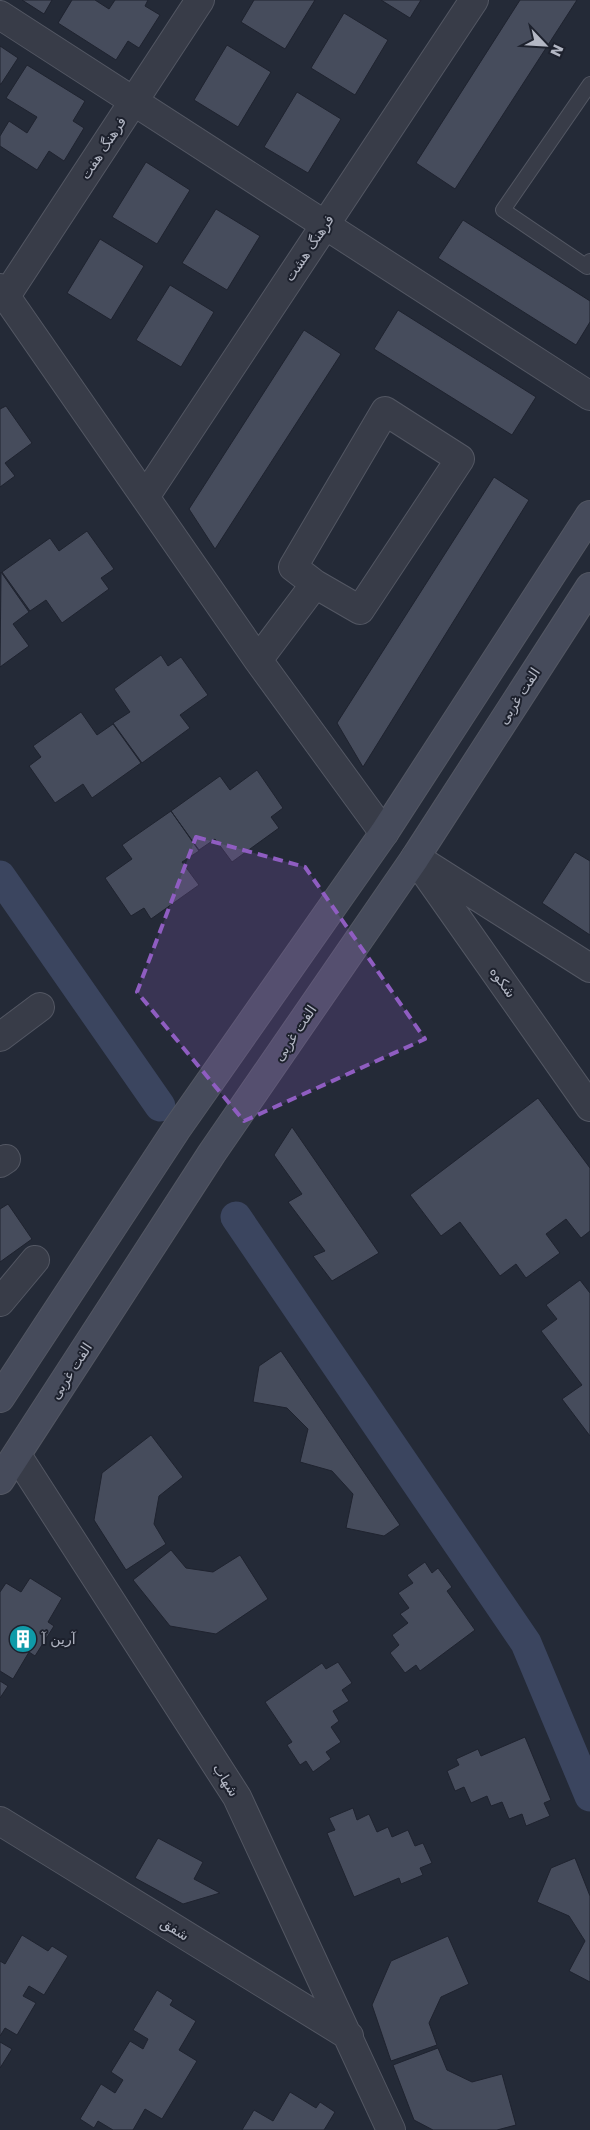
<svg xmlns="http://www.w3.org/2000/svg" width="590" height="2130" font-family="'DejaVu Sans',Vazirmatn,sans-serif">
  <rect width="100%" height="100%" fill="#242a37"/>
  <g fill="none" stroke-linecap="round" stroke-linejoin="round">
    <!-- canal -->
    <path stroke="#3b455f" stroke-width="31" d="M0,876L160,1106
      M236,1217L526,1643L590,1796"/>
  </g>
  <!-- building -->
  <path fill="#464c5c" stroke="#1f232f" d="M22,0H52L44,14Z
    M72,0H95L109,9L115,0H148L145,6L160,15L139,48L128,41L116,60L58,23Z
    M254,0H315L285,49L241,22Z
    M381,0H421L410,18Z
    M520,0H577L455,189L416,163Z
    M344,13L388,40L355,95L311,68Z
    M227,45L271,72L238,127L194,100Z
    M0,46L18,58L1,84H0Z
    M27,65L85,101L73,121L84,128L64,161L49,151L37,170L0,146V136L9,121L27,133L37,117L6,98Z
    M297,92L341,119L308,173L264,147Z
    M146,162L190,190L157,244L112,217Z
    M216,209L260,236L227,290L182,263Z
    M463,220L590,301V322L576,345L438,258Z
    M100,239L144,266L111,320L67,293Z
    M170,285L214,312L181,367L136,340Z
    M398,310L536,397L512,435L374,349Z
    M304,330L341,354L215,549L189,509Z
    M6,406L32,443L5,463L15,476L0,487V409Z
    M494,477L529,500L363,767L337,723Z
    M87,531L114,569L101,578L109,589L62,623L46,600L30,611L2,572L50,538L59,551Z
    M1,572L29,612L13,624L29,646L0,667Z
    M161,655L168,666L181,657L208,695L180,715L190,728L142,763L113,723L130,712L114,689Z
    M81,712L97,735L113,724L141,763L92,798L83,784L55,803L29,766L41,757L33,746Z
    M257,770L283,808L271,817L279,828L232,862L215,839L199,850L171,811L220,776L230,790Z
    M171,811L199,851L182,862L199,885L151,919L144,908L131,916L105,878L132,859L122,845Z
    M575,852L590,861V935L542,903Z
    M538,1098L590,1168V1231L581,1238L566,1219L546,1234L560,1253L526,1278L516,1264L500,1276L460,1222L441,1236L410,1195Z
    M292,1127L379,1253L332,1281L313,1256L325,1251L288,1202L302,1194L274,1155Z
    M8,1204L32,1239L0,1262V1209Z
    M580,1280L590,1293V1436L562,1399L582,1385L541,1331L557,1319L546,1305Z
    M281,1351L400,1525L384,1536L346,1528L353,1494L332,1471L300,1462L308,1429L287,1408L253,1402L259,1366Z
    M151,1435L183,1477L159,1496L154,1524L166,1544L126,1570L94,1520L102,1473Z
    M171,1550L186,1568L213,1572L240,1555L268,1599L216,1634L170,1626L133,1580Z
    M425,1562L432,1573L438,1568L452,1587L447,1591L475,1630L420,1671L416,1665L405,1673L390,1653L399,1645L392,1635L408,1623L400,1614L409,1608L398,1593L413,1583L407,1575Z
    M30,1578L62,1598L48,1622L54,1626L35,1656L29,1652L13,1679L0,1671V1592L6,1583L21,1592Z
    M338,1662L352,1683L342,1690L349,1701L333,1711L339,1721L331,1727L341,1742L326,1752L331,1759L313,1772L306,1761L300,1765L287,1745L292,1742L265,1702L322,1663L326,1669Z
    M0,1681L8,1686L0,1698Z
    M525,1737L551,1800L544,1803L550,1816L526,1826L522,1814L509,1819L502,1802L491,1806L487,1796L471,1803L464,1787L455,1791L447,1771L459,1765L456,1759L478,1749L481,1756Z
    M353,1808L357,1820L369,1814L377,1832L388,1827L392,1837L408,1830L415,1846L423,1843L432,1863L420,1868L423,1875L401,1884L399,1878L354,1897L327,1833L335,1830L329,1818Z
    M158,1838L203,1862L194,1879L220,1893L183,1904L135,1878Z
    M575,1858L590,1896V1982L569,1971L585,1941L569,1916L537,1902L551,1868Z
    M22,1935L48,1951L52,1946L68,1956L44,1995L29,1986L23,1996L36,2003L17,2035L5,2028L0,2036V1961L5,1964Z
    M448,1936L469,1984L441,1997L429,2023L437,2045L391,2061L372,2005L391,1961Z
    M157,1990L173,2000L170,2005L196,2021L179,2050L197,2061L162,2119L145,2109L133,2130H113L98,2121L94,2128L80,2119L101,2084L115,2093L123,2080L111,2072L130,2041L143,2049L148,2039L133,2030Z
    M0,2042L12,2049L0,2068Z
    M438,2048L447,2070L472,2082L502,2074L516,2125L497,2130H433L414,2120L393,2065Z
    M290,2092L316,2108L320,2102L335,2112L324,2130H242L254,2110L273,2121Z"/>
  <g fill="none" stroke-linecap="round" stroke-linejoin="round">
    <defs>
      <path id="service" d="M590,84L503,210L587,267L590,261"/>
      <path id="minor" d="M0,15L590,396
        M0,288L258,660L384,833
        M6,296L200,0
        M385,411L460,459L360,610L315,584L293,567Z
        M145,497L474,0
        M258,660L315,584
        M415,858L590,1107
        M426,864L590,968
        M0,1037L40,1007
        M0,1163L6,1159
        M0,1302L35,1260
        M17,1455L237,1797L391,2130
        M0,1821L349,2036"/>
      <path id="secondary" d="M0,1398L176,1130L384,833L590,515
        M0,1480L212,1153L415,858L590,587"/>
    </defs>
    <!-- service casing -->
    <use href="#service" stroke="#535763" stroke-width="16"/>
    <!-- minor casing -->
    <use href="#minor" stroke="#535763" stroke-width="30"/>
    <!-- secondary casing -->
    <use href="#secondary" stroke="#535763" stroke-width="30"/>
    <!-- service -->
    <use href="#service" stroke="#383c48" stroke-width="14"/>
    <!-- minor -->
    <use href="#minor" stroke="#383c48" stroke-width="28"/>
    <!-- secondary -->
    <use href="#secondary" stroke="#464b5b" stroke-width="28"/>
  </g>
  <!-- marked area -->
  <path fill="#8f5dc1" fill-opacity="0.2" stroke="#8f5dc1" stroke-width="4" stroke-dasharray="10 6" stroke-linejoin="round" d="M196,837L305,867L425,1039L244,1121L137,992Z"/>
  <!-- icons -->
  <defs>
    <symbol id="building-disc" viewBox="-11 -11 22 22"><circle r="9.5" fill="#0f9aa8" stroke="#1d212d"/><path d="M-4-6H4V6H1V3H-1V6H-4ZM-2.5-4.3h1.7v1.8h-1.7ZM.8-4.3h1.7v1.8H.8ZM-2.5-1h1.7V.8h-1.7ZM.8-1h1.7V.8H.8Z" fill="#fff"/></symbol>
  </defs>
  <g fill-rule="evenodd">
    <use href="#building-disc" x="7" y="1623" width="32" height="32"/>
  </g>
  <g text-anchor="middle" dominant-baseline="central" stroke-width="4" stroke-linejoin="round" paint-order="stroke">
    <!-- street labels -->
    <g font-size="14" fill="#b3b7c4" stroke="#1d212d">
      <text transform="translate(103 148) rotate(-57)">فرهنگ هفت</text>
      <text transform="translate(309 248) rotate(-56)">فرهنگ هشت</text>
      <text transform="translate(519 696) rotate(-57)">الفت غربی</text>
      <text transform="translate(503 982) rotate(55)">شکوه</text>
      <text transform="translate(295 1033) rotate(-56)">الفت غربی</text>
      <text transform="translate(71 1371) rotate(-57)">الفت غربی</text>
      <text transform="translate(226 1780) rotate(58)">شهاب</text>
      <text transform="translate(175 1929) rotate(32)">شفق</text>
    </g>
    <!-- poi labels -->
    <g font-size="14" fill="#b3b7c4" stroke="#1d212d" text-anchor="start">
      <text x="42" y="1639">آرین آ</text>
    </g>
  </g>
  <!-- north arrow -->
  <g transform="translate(545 45) rotate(115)" stroke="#1d212d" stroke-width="4" paint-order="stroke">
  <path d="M0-4L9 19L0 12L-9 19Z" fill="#b3b7c4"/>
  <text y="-8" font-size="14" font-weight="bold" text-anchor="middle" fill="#b3b7c4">N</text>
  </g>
</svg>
